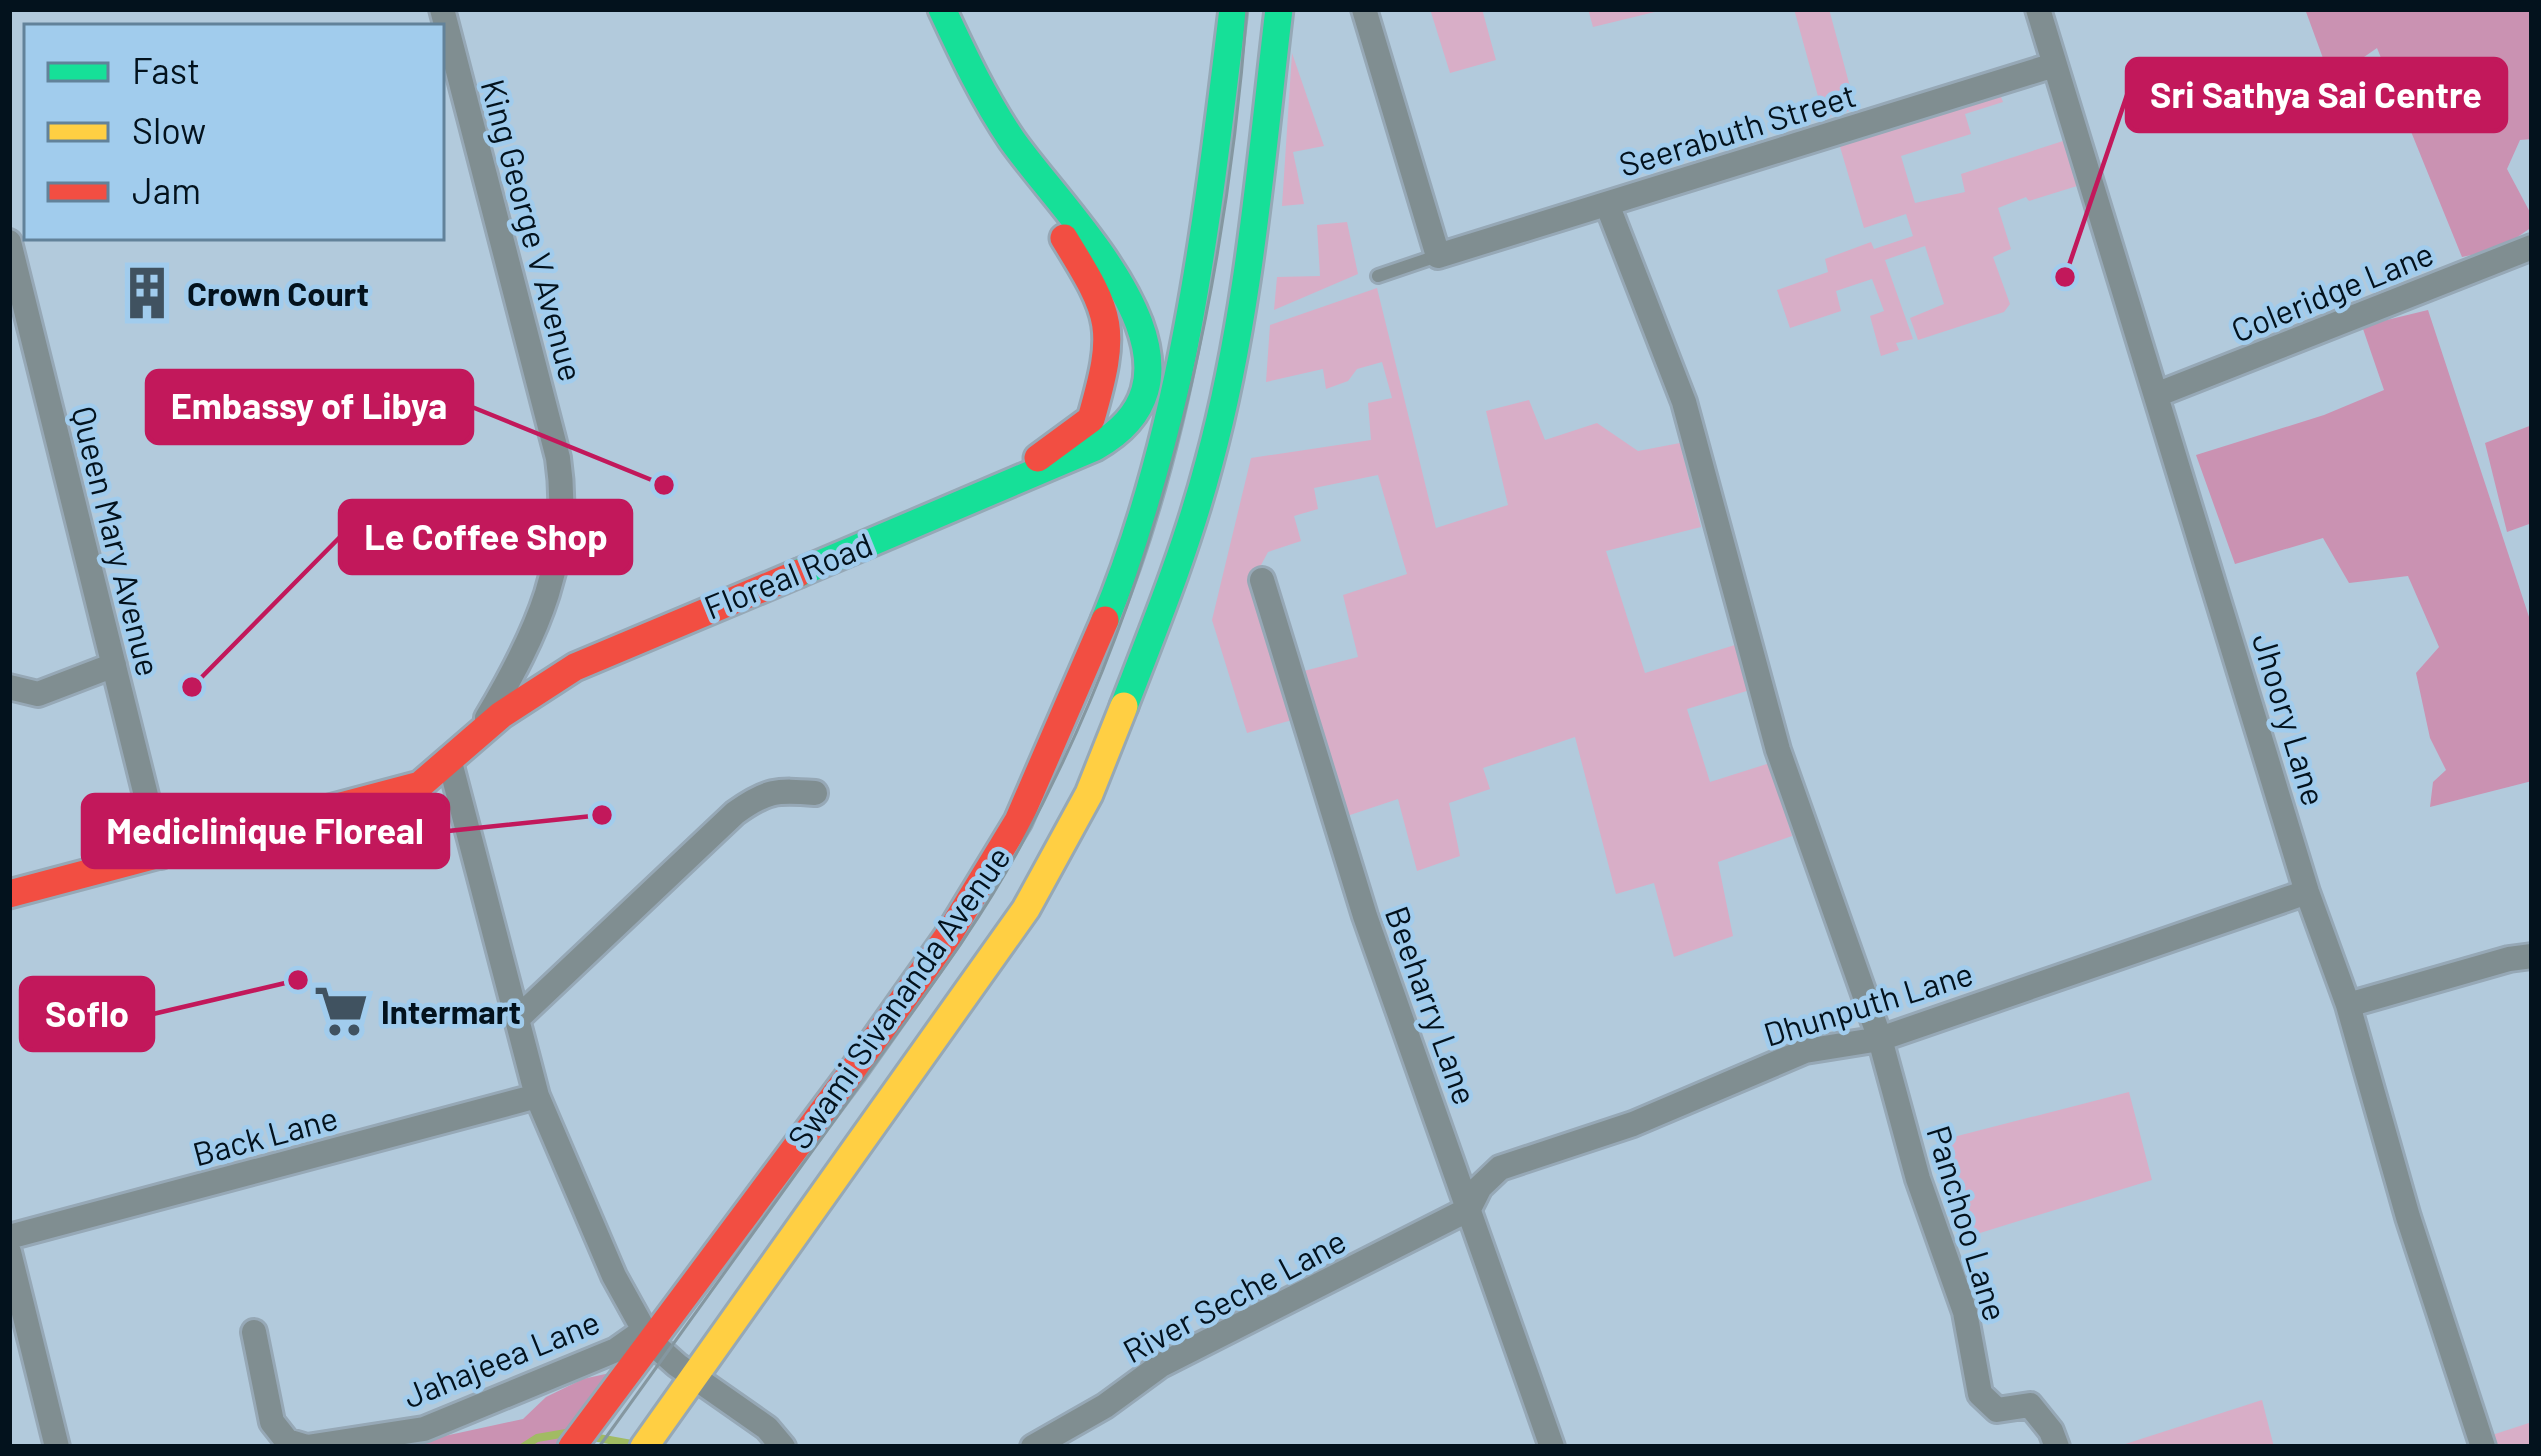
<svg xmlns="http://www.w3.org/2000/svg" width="2541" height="1456" font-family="Barlow,sans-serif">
  <rect width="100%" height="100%" fill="#b2cadc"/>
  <!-- green -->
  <path fill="#d8aec7" d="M1430,9H1482L1496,60L1450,73Z
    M1588,9H1667L1593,27Z
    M1794,9H1829L1856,109L1824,118Z
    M1292,53L1324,146L1293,152L1304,204L1282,206Z
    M1998,89L2003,102L1965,114L1971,134L1901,156L1915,203L1965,192L1961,174L2063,141L2077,186L2029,201L2026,197L1998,208L2011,249L1993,257L2010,304L2004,312L1918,340L1910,318L1944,304L1925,246L1885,260L1913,339L1896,343L1899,350L1881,356L1870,316L1884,311L1872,279L1836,291L1841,311L1790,328L1777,290L1828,272L1825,259L1871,242L1874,249L1913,236L1906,214L1864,228L1838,140Z
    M1347,222L1358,274L1274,310L1277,277L1320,276L1317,225Z
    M1377,288L1436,528L1508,505L1486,411L1529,400L1545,440L1597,423L1638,451L1680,443L1701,527L1606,551L1645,673L1738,644L1750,690L1687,709L1710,782L1770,763L1792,836L1718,862L1733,936L1674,957L1654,883L1616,894L1575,737L1483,768L1490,789L1449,803L1460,856L1417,871L1398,799L1344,817L1300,672L1358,657L1343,595L1407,574L1378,475L1314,488L1318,509L1294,516L1301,541L1268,552L1253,580L1292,720L1247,733L1212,620L1251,458L1371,440L1368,403L1392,398L1382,362L1357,369L1348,381L1326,389L1323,369L1266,382L1270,325Z
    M2129,1092L2152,1180L1967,1237L1938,1141Z
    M2262,1400L2274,1447H2116Z
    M2532,1422V1447H2496L2492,1435Z"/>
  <!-- forest -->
  <path fill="#ca92b2" d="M2305,9H2532V139L2520,140L2507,169L2532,216V227L2500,249L2462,257L2377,48L2331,80Z
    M2428,310L2532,626V781L2430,807L2433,782L2446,770L2430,738L2416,673L2439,647L2408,576L2349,583L2323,538L2235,564L2196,455L2324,415L2384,390L2362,326Z
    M2532,425V523L2507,532L2485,443Z
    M610,1373L557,1447H394L523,1419L546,1397L583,1379Z"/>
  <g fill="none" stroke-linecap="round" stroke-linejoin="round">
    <!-- stream -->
    <path stroke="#a1bb63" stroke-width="8" d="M593,1437L637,1445
      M523,1447L537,1438L566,1433"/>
    <defs>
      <path id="lane" d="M1378,276L1437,256"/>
      <path id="street" d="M442,9L558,458C573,558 537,634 487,718
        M1364,9L1438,256L2054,65
        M2038,9L2307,892L2348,1005L2408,1217L2483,1447
        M1607,204L1684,402L1778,750L1880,1039L1918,1179L1965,1312L1980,1394L1997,1410L2030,1405L2051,1431L2057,1447
        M9,242L161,856
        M2156,395L2532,247
        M1262,580L1365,916L1552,1447
        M9,687L38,694L114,665
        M451,766L537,1096L614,1276L650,1341L677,1365L767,1428L783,1447
        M2348,1005L2509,959L2532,956
        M517,1019L735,813C767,790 776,790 815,793
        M9,1237L537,1096
        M9,1252L57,1447
        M254,1332L272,1422L287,1441L307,1447
        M307,1447L424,1429L616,1350L643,1331
        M1033,1447L1105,1406L1161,1365L1469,1209L1480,1187L1500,1168L1633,1124L1805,1051L1880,1039L2307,892"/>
      <path id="fast" d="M799,573L1095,447C1232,370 1066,217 1012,140C984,99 963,54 942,9
        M1105,620C1184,428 1208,215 1233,9
        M1124,706C1155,626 1187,547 1209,463C1249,316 1261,160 1279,9"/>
      <path id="slow" d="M644,1447L1026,909L1089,794L1124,706"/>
      <path id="jam" d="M1038,458L1091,419C1117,328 1113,317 1064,238
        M9,894L420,785L501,715L575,667L799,573
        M572,1447L852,1072L948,936L1018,821L1105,620"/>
    </defs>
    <!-- lane casing -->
    <use href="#lane" stroke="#96a8b6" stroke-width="18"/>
    <!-- street casing -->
    <use href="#street" stroke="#96a8b6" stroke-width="30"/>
    <!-- fast casing -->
    <use href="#fast" stroke="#96a8b6" stroke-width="33"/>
    <!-- slow casing -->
    <use href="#slow" stroke="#96a8b6" stroke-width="33"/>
    <!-- jam casing -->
    <use href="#jam" stroke="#96a8b6" stroke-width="33"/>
    <!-- lane -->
    <use href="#lane" stroke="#808e91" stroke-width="12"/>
    <!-- street -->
    <use href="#street" stroke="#808e91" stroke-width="24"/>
    <!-- fast -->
    <use href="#fast" stroke="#16e098" stroke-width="27"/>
    <!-- slow -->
    <use href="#slow" stroke="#ffcf43" stroke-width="27"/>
    <!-- jam -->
    <use href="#jam" stroke="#f24e42" stroke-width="27"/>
    <!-- tram -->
    <path stroke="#8597a0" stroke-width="3" d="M599,1447C685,1326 772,1206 859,1086C915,1007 976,930 1021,845C1160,588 1225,299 1247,9"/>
  </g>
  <!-- icons -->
  <defs>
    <symbol id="building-bare" viewBox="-9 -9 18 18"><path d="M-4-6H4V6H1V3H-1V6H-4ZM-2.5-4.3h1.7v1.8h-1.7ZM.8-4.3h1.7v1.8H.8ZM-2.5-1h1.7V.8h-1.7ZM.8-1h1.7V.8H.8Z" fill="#405260" stroke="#a1cced" stroke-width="2.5" paint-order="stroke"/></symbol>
    <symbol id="supermarket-bare" viewBox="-9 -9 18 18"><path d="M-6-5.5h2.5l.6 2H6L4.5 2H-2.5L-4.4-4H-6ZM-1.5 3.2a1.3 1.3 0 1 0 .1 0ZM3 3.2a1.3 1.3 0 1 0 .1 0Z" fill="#405260" stroke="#a1cced" stroke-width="2.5" paint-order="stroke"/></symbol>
  </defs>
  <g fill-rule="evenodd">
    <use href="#building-bare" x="109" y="255" width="76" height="76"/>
    <use href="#supermarket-bare" x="303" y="973" width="76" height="76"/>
  </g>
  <g text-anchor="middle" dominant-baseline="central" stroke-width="9" stroke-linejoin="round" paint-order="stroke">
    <!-- street labels -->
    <g font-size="33" fill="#03121d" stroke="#a1cced">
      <text transform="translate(1737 129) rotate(-17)">Seerabuth Street</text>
      <text transform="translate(533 230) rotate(75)">King George V Avenue</text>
      <text transform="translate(2332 291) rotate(-22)">Coleridge Lane</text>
      <text transform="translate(117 541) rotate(76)">Queen Mary Avenue</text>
      <text transform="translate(788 575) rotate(-22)">Floreal Road</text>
      <text transform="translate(2290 719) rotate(73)">Jhoory Lane</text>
      <text transform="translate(898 997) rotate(-55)">Swami Sivananda Avenue</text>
      <text transform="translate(1868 1003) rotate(-17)">Dhunputh Lane</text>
      <text transform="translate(1432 1005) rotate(70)">Beeharry Lane</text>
      <text transform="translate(265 1135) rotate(-15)">Back Lane</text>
      <text transform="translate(1968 1223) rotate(73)">Panchoo Lane</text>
      <text transform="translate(1234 1295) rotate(-28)">River Seche Lane</text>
      <text transform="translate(501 1358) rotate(-22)">Jahajeea Lane</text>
    </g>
    <!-- poi labels -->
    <g font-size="33" font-weight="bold" fill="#03121d" stroke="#a1cced" text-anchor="start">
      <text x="187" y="293">Crown Court</text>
      <text x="381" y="1011">Intermart</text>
    </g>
  </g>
  <!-- callouts -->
  <path fill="none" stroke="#c2185b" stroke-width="4.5" d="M2065 277L2127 95M664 485L472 407M192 687L340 537M602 815L448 831M298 980L153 1014"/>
  <g fill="#c2185b" stroke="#a1cced" stroke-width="4.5">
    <circle cx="2065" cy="277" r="12"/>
    <circle cx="664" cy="485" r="12"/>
    <circle cx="192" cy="687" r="12"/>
    <circle cx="602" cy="815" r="12"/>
    <circle cx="298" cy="980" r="12"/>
  </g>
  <g fill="#c2185b" stroke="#c2185b" stroke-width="4.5">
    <rect x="2127" y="59" width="379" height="72" rx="12"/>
    <rect x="147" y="371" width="325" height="72" rx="12"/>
    <rect x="340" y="501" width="291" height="72" rx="12"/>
    <rect x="83" y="795" width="365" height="72" rx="12"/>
    <rect x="21" y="978" width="132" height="72" rx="12"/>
  </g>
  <g font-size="36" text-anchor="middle" font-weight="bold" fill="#fff">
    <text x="2316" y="108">Sri Sathya Sai Centre</text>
    <text x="309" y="419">Embassy of Libya</text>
    <text x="486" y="550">Le Coffee Shop</text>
    <text x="265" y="844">Mediclinique Floreal</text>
    <text x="87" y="1027">Soflo</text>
  </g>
  <!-- border -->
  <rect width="2541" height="1456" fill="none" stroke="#03121d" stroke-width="24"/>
  <!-- legend -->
  <rect x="24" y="24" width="420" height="216" fill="#a1cced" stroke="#62829a" stroke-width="3"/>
  <rect x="48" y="63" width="60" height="18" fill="#16e098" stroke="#62829a" stroke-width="3"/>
  <text x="132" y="84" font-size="36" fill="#03121d">Fast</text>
  <rect x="48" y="123" width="60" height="18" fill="#ffcf43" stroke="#62829a" stroke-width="3"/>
  <text x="132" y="144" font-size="36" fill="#03121d">Slow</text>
  <rect x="48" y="183" width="60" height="18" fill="#f24e42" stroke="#62829a" stroke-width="3"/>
  <text x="132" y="204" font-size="36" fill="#03121d">Jam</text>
</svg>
